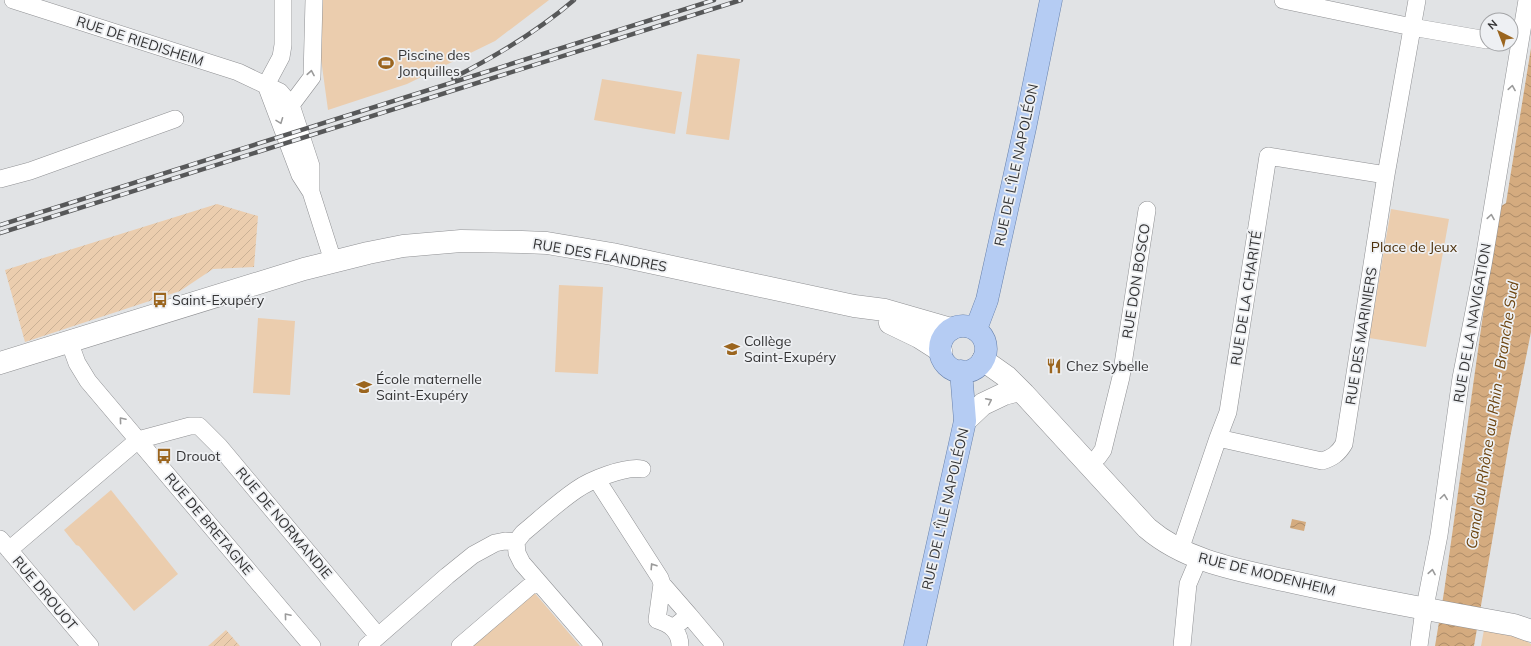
<svg xmlns="http://www.w3.org/2000/svg" width="1531" height="646" font-family="Mulish,sans-serif">
  <defs>
    <pattern id="garden-furrows" width="10" height="10" patternUnits="userSpaceOnUse"><rect width="10" height="10" fill="#ebcdae"/><path d="M-1 1l2-2M0 10L10 0M9 11l2-2" fill="none" stroke="#cab196"/></pattern>
    <pattern id="water-waves" width="16" height="10" patternUnits="userSpaceOnUse"><rect width="16" height="10" fill="#d4ab7f"/><path d="M0 5q4-4 8 0t8 0" fill="none" stroke="#ad8c69"/></pattern>
  </defs>
  <rect width="100%" height="100%" fill="#e1e3e5"/>
  <!-- green -->
  <path fill="#ebcdae" d="M313,0H549L495,41L407,84L328,110Z
    M697,54L740,59L729,140L686,134Z
    M602,79L682,92L675,134L594,120Z
    M1391,209L1449,219L1426,347L1369,338Z
    M559,285L603,287L598,374L555,372Z
    M258,318L295,321L290,395L253,393Z
    M111,490L178,574L134,611L79,546L76,545L64,530Z
    M533,591L580,646H469Z
    M1484,630C1500,632 1517,635 1531,644V646H1481Z"/>
  <!-- garden -->
  <path fill="url(#garden-furrows)" d="M217,204L258,216L254,267L213,269L180,291L25,342L5,270Z
    M226,630L240,646H208Z"/>
  <!-- water -->
  <path fill="url(#water-waves)" d="M1531,48V332L1509,443L1474,646H1435L1444,592L1498,208L1506,203Z
    M1292,519L1306,522L1304,531L1290,528Z"/>
  <g fill="none" stroke-linecap="round" stroke-linejoin="round">
    <defs>
      <path id="street" d="M13,0L238,72L280,92L291,105L311,166V192
        M1283,0L1412,27L1487,40
        M266,85L300,175L311,192L333,261
        M266,85L281,57L283,45V0
        M291,105L312,77L314,0
        M0,179L30,171L175,119
        M69,341L77,363L88,381L312,646
        M1218,438L1322,461C1332,458 1338,454 1344,444L1386,175L1417,0
        M1089,465L1098,457L1103,450L1121,377L1147,210
        M597,480L660,578L662,584L657,620C670,624 680,631 680,646
        M0,539L90,646
        M9,550L138,440L190,426H199L219,446L378,636
        M1180,550L1218,438L1228,412L1268,156L1386,175
        M662,584L689,615
        M673,628L689,615L715,646
        M367,646L447,576L473,555L495,543L505,541L516,542
        M460,646L536,581
        M594,646L522,563L517,553L516,542L523,533C540,519 557,503 576,490C590,480 625,466 642,469
        M1182,646L1188,584L1199,558
        M1419,646L1423,617L1439,535L1461,378L1483,265L1527,0"/>
      <path id="secondary" d="M890,323L919,337L941,351
        M983,360L1007,377L1024,394L1147,528C1189,564 1245,571 1297,583C1369,599 1441,612 1514,625L1531,631
        M0,363L304,269L368,253L403,246L461,241L522,242L547,243L612,254L854,306L885,310L951,329
        M965,421L983,404L1004,394L1019,390"/>
      <path id="primary" d="M940 349a23 23 0 1 1 46 0a23 23 0 1 1-46 0Z
        M976,329L987,300L1025,128L1051,0
        M915,646L965,421L961,371"/>
    </defs>
    <!-- street casing -->
    <use href="#street" stroke="#8f9093" stroke-width="18"/>
    <!-- secondary casing -->
    <use href="#secondary" stroke="#8f9093" stroke-width="23"/>
    <!-- primary casing -->
    <use href="#primary" stroke="#6781ab" stroke-width="23"/>
    <!-- street -->
    <use href="#street" stroke="#fff" stroke-width="17"/>
    <!-- secondary -->
    <use href="#secondary" stroke="#fff" stroke-width="22"/>
    <!-- primary -->
    <use href="#primary" stroke="#b5ccf3" stroke-width="22"/>
    <defs>
      <path id="rail" d="M453,78C496,56 537,32 574,0
        M0,225L714,0
        M0,233L741,0"/>
    </defs>
    <!-- rail casing -->
    <use href="#rail" stroke="#575859" stroke-width="4.5"/>
    <!-- rail -->
    <use href="#rail" stroke="#eef0f3" stroke-width="3" stroke-dasharray="9" stroke-linecap="butt"/>
  </g>
  <!-- one-way arrows -->
  <defs><path id="oneway-chevron" d="M-2-3.5L2.5 0L-2 3.5" fill="none" stroke-width="1.6" stroke-linecap="round" stroke-linejoin="round"/></defs>
  <g stroke="#9a9a9a">
    <use href="#oneway-chevron" transform="translate(311 73) rotate(-80)"/>
    <use href="#oneway-chevron" transform="translate(1512 88) rotate(-81)"/>
    <use href="#oneway-chevron" transform="translate(280 121) rotate(69)"/>
    <use href="#oneway-chevron" transform="translate(1491 217) rotate(-81)"/>
    <use href="#oneway-chevron" transform="translate(989 401) rotate(-26)"/>
    <use href="#oneway-chevron" transform="translate(122 420) rotate(-130)"/>
    <use href="#oneway-chevron" transform="translate(1444 497) rotate(-82)"/>
    <use href="#oneway-chevron" transform="translate(653 566) rotate(-123)"/>
    <use href="#oneway-chevron" transform="translate(1432 572) rotate(-80)"/>
    <use href="#oneway-chevron" transform="translate(287 616) rotate(-130)"/>
  </g>
  <!-- icons -->
  <defs>
    <symbol id="stadium-bare" viewBox="-9 -9 18 18"><path d="M0-5a6.5 5 0 1 0 0 10a6.5 5 0 1 0 0-10ZM-3.5-1.8h7v3.6h-7Z" fill="#9b651e" stroke="#eef0f3" stroke-width="2.5" paint-order="stroke"/></symbol>
    <symbol id="bus-bare" viewBox="-9 -9 18 18"><path d="M-5-6H5V4H4V6H2V4H-2V6H-4V4H-5ZM-3.5-4V0h7V-4ZM-3.5 1.2v1.5H-2V1.2ZM2 1.2v1.5H3.5V1.2Z" fill="#9b651e" stroke="#eef0f3" stroke-width="2.5" paint-order="stroke"/></symbol>
    <symbol id="school-bare" viewBox="-9 -9 18 18"><path d="M0-5L7-2L0 1L-7-2ZM-4 1L0 2.5L4 1V4Q0 6-4 4Z" fill="#9b651e" stroke="#eef0f3" stroke-width="2.5" paint-order="stroke"/></symbol>
    <symbol id="restaurant-bare" viewBox="-9 -9 18 18"><path d="M-5-6h1v4h1v-4h1v4h1v-4h1v5L-1.5 .5V6h-2V.5L-5-1ZM5-6V6H3V1.5H1.5Q1.5-4 5-6Z" fill="#9b651e" stroke="#eef0f3" stroke-width="2.5" paint-order="stroke"/></symbol>
  </defs>
  <g fill-rule="evenodd">
    <use href="#stadium-bare" x="375" y="52" width="22" height="22"/>
    <use href="#bus-bare" x="149" y="289" width="22" height="22"/>
    <use href="#school-bare" x="721" y="338" width="22" height="22"/>
    <use href="#restaurant-bare" x="1043" y="355" width="22" height="22"/>
    <use href="#school-bare" x="353" y="376" width="22" height="22"/>
    <use href="#bus-bare" x="153" y="445" width="22" height="22"/>
  </g>
  <g text-anchor="middle" dominant-baseline="central" stroke-width="3.5" stroke-linejoin="round" paint-order="stroke">
    <!-- street labels -->
    <g font-size="14" fill="#343435" stroke="#eef0f3">
      <text transform="translate(140 41) rotate(18)">RUE DE RIEDISHEIM</text>
      <text transform="translate(1016 165) rotate(-78)">RUE DE L'ÎLE NAPOLÉON</text>
      <text transform="translate(600 255) rotate(10)">RUE DES FLANDRES</text>
      <text transform="translate(1136 281) rotate(-81)">RUE DON BOSCO</text>
      <text transform="translate(1246 298) rotate(-81)">RUE DE LA CHARITÉ</text>
      <text transform="translate(1472 323) rotate(-80)">RUE DE LA NAVIGATION</text>
      <text transform="translate(1361 336) rotate(-81)">RUE DES MARINIERS</text>
      <text transform="translate(945 509) rotate(-77)">RUE DE L'ÎLE NAPOLÉON</text>
      <text transform="translate(284 523) rotate(50)">RUE DE NORMANDIE</text>
      <text transform="translate(209 524) rotate(50)">RUE DE BRETAGNE</text>
      <text transform="translate(1267 574) rotate(14)">RUE DE MODENHEIM</text>
      <text transform="translate(45 593) rotate(50)">RUE DROUOT</text>
    </g>
    <!-- poi labels -->
    <g font-size="14" fill="#343435" stroke="#eef0f3" text-anchor="start">
      <text x="398" y="55">Piscine des<tspan x="398" dy="16">Jonquilles</tspan></text>
      <text x="172" y="300">Saint-Exupéry</text>
      <text x="744" y="341">Collège<tspan x="744" dy="16">Saint-Exupéry</tspan></text>
      <text x="1066" y="366">Chez Sybelle</text>
      <text x="376" y="379">École maternelle<tspan x="376" dy="16">Saint-Exupéry</tspan></text>
      <text x="176" y="456">Drouot</text>
    </g>
    <!-- park labels -->
    <g font-size="14" fill="#4c300c" stroke="#eef0f3">
      <text x="1414" y="247">Place de Jeux</text>
    </g>
    <!-- water labels -->
    <g font-size="15" font-style="italic" fill="#6d4510" stroke="#eef0f3">
      <text transform="translate(1492 415) rotate(-81)">Canal du Rhône au Rhin - Branche Sud</text>
    </g>
  </g>
  <!-- north arrow -->
  <g transform="translate(1499 32) rotate(318)"><circle r="19" fill="#eef0f3" stroke="#a4a5a7"/>
  <path d="M0-3L7 15L0 10L-7 15Z" fill="#9b651e"/>
  <text y="-6" font-size="11" font-weight="bold" text-anchor="middle" fill="#343435">N</text>
  </g>
</svg>
